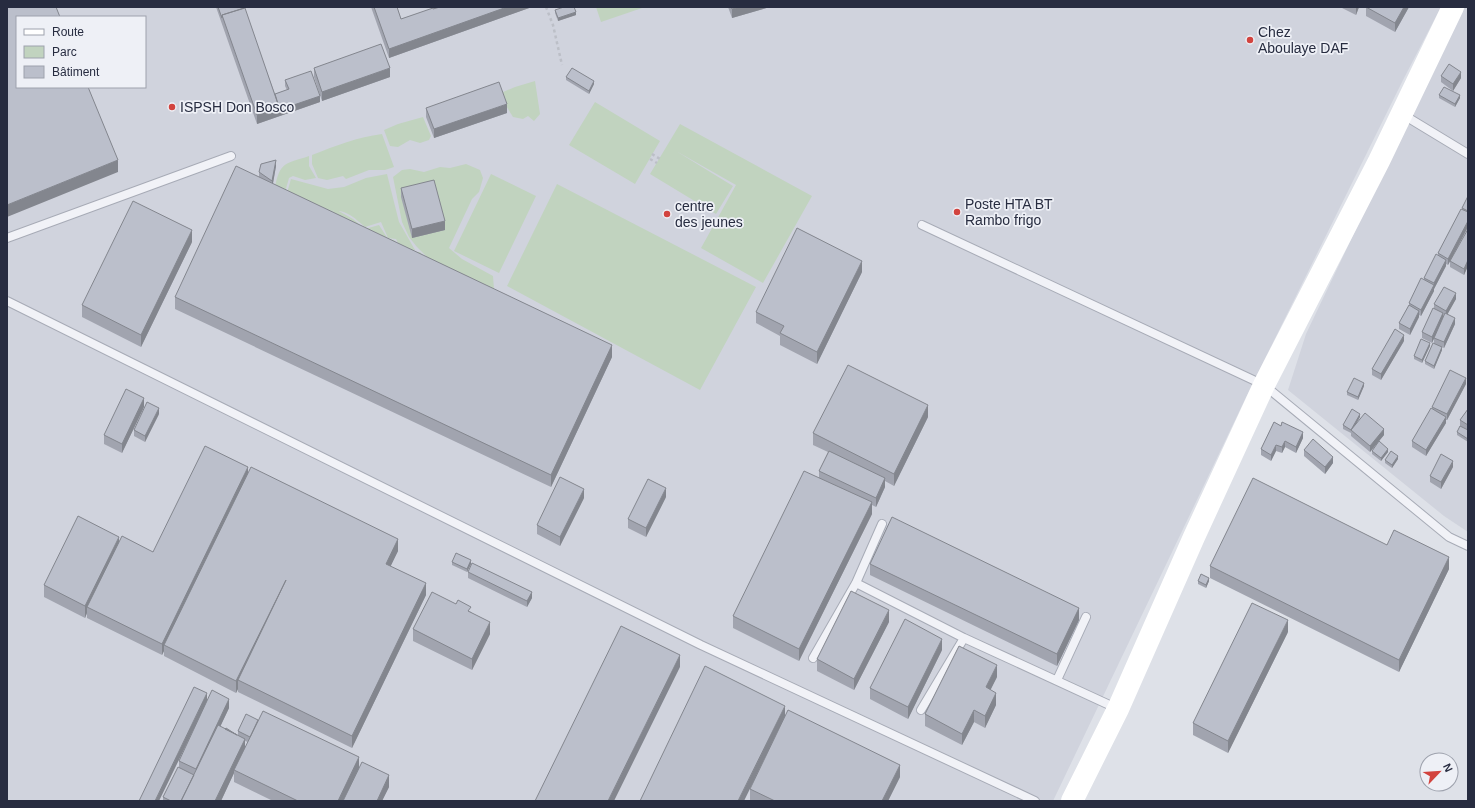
<svg xmlns="http://www.w3.org/2000/svg" width="1475" height="808" font-family="Arial,sans-serif">
  <rect width="100%" height="100%" fill="#dee1e8"/>
  <!-- built -->
  <path fill="#d0d3dd" fill-rule="evenodd" d="M7,7H1441L1403,80L1249,391L1053,801H7ZM17,17H145V87H17Z
    M1465,7H1468V532L1444,516L1288,390L1306,334L1401,135Z"/>
  <!-- green -->
  <path fill="#c1d3bf" d="M596,7H645L601,22Z
    M535,81L540,114L534,121L528,116L523,119L513,117L505,104L503,92L515,87Z
    M595,102L660,141L635,184L569,145Z
    M423,117L431,136L429,140L420,143L410,140L398,147L390,146L384,130L398,124Z
    M680,124L812,196L763,283L701,248L736,185L676,151L733,186L716,214L650,174Z
    M382,134L394,167L385,170H369L346,179L343,176L327,180L318,178L312,164V155C335,146 358,137 382,134Z
    M309,156V166L316,178L305,180L293,176L289,178L285,192L275,187C280,161 286,164 309,156Z
    M466,164L480,170L483,178L479,192L472,199L449,248L462,259L493,276L494,289L480,290L430,260L417,247L409,237L402,222L393,177L402,170L410,169L424,172L440,167L450,168Z
    M387,174L399,222L415,250L405,252H420L430,263L457,278L456,279L289,198L290,197L330,212L337,210L353,219L365,229L379,225L388,239L394,240L402,251L396,239L388,238L381,222L365,227C355,218 344,208 331,211L287,193L291,179L328,189L344,187L366,178Z
    M491,174L536,196L499,273L454,251Z
    M557,184L756,287L700,390L507,286Z"/>
  <g fill="none" stroke-linecap="round" stroke-linejoin="round">
    <defs>
      <path id="service" d="M1402,114L1468,154
        M922,225L1264,385L1449,537L1468,546
        M7,238L231,156
        M7,301L701,645L1035,801
        M856,583L964,638L1116,708
        M813,658L856,583L882,524
        M1057,680L1086,617
        M921,710L964,638"/>
    </defs>
    <!-- service casing -->
    <use href="#service" stroke="#a7abb6" stroke-width="10"/>
    <!-- path -->
    <path stroke="#bcbfc7" stroke-width="2.5" stroke-dasharray="3 3" stroke-linecap="butt" d="M546,7L553,25L562,65
      M652,154L660,159
      M650,159L657,163"/>
    <!-- service -->
    <use href="#service" stroke="#f1f2f7" stroke-width="8"/>
    <!-- secondary -->
    <path stroke="#fff" stroke-width="22" d="M1072,801L1118,709L1194,537L1264,385L1379,161L1453,7"/>
  </g>
  <!-- wall -->
  <path fill="#a1a4af" fill-rule="evenodd" d="M216,7H243L275,94L287,90L285,86V80L320,102L257,124Z
    M371,7H397L401,19L440,7H532L389,58Z
    M728,7H770L732,18Z
    M1342,7H1359L1356,15L1342,8Z
    M1366,7H1409L1395,32L1366,16Z
    M555,10L576,15L558,21L555,13Z
    M314,68L390,77L322,101L314,77Z
    M1441,76L1461,78L1453,91L1441,82Z
    M566,77L594,84L589,94L566,80Z
    M1439,95L1460,98L1455,107L1439,98Z
    M426,108L507,113L434,138L426,117Z
    M276,166L273,184L612,357L551,487L175,309V297L259,177V172Z
    M401,188L445,230L412,238L401,197Z
    M1468,196V227L1448,265L1446,264V266L1434,289V291L1421,316L1419,315V317L1410,335L1399,329V323L1409,305V303L1424,280V278L1438,255V253L1462,209V208Z
    M1468,229V266L1464,275L1450,267V261Z
    M192,242L141,347L82,317V305Z
    M862,272L817,364L780,345V336L756,323V312Z
    M1456,299L1447,314L1455,324L1444,348L1442,347V350L1434,369L1425,364V361L1434,344V338L1439,326L1432,343L1422,338V332L1434,309V304Z
    M1404,341L1381,380L1372,375V369Z
    M1430,346L1422,363L1414,359V356Z
    M1466,384L1447,420H1446V423L1426,456L1412,447V441L1432,409V407Z
    M1364,386L1358,400L1347,395V392Z
    M144,407L122,453L104,444V435Z
    M1468,409V442L1457,435V432L1460,426V420Z
    M159,414L145,442L134,436V430Z
    M928,417L894,486L885,481V487L876,507L872,505V514L799,661L733,628V616L819,478V471L828,452L813,445V433Z
    M1360,417L1357,422L1384,435L1379,441L1388,452L1381,461L1372,454V451L1378,442L1370,452L1351,436V433L1343,429V425Z
    M1274,422L1303,438L1296,453L1285,447L1282,453L1276,451L1271,461L1261,455V449Z
    M1304,450L1333,463L1325,474L1304,456Z
    M1398,459L1392,468L1385,463V460Z
    M1453,467L1441,489L1430,482V476Z
    M248,473L398,551L390,566L426,595L352,748L238,692V689L236,693L164,656V651L162,655L87,618V613L85,618L44,597V585L153,552Z
    M666,497L646,537L628,528V519Z
    M584,498L560,546L537,534V525Z
    M1387,545L1449,569L1399,672L1210,578V566Z
    M452,562L471,564L467,572L452,565Z
    M870,564L1079,620L1057,666L870,575Z
    M468,572L532,598L527,607L468,578Z
    M1198,581H1209L1206,588L1198,584Z
    M456,604L471,612L490,634L472,670L413,641V629Z
    M889,622L854,690L817,671V659Z
    M1288,632L1228,753L1193,735V723Z
    M942,650L908,719L870,699V688Z
    M997,677L990,690L996,705L985,728L974,722L962,745L925,726V714Z
    M207,701L229,708L220,727L238,735V731L258,720L359,768L389,787L382,801H273L234,782V773L221,801H162L163,800V797L179,768V761ZM245,741L248,742L245,748Z
    M900,777L888,801H750V789Z"/>
  <!-- shaded-wall -->
  <path fill="#83868e" d="M507,7H532L389,58V49Z
    M740,7H770L732,18V9Z
    M1356,7H1359L1356,15Z
    M1404,7H1409L1395,32V23Z
    M576,12V15L558,21V18Z
    M390,68V77L322,101V92Z
    M1461,72V78L1453,91V84Z
    M594,81V84L589,94V91Z
    M1460,95V98L1455,107V104Z
    M320,96V102L257,124V115L279,107Z
    M507,104V113L434,138V129Z
    M118,160V172L7,217V205Z
    M276,160V166L272,188V181Z
    M445,221V230L412,238V229Z
    M1468,221V227L1448,265V259Z
    M192,230V242L141,347V335Z
    M1446,260V266L1434,289V283Z
    M1468,260V266L1464,275V269Z
    M862,261V272L817,364V352Z
    M1434,285V291L1421,316V310Z
    M1456,293V299L1446,317V311Z
    M1419,311V317L1410,335V329Z
    M1443,313V319L1432,343V337Z
    M1455,318V324L1444,348V342Z
    M1404,335V341L1381,380V374Z
    M1430,343V346L1422,363V360Z
    M612,345V357L551,487V475Z
    M1442,347V350L1434,369V366Z
    M1466,378V384L1447,420V414Z
    M1364,383V386L1358,400V397Z
    M144,398V407L122,453V444Z
    M928,405V417L894,486V474Z
    M159,408V414L145,442V436Z
    M1360,414V417L1352,431L1351,430Z
    M1446,417V423L1426,456V450Z
    M1384,429V435L1370,452V446Z
    M1303,432V438L1296,453V447Z
    M1285,441V447L1282,453V447Z
    M1276,445V451L1271,461V455Z
    M1388,449V452L1381,461V458Z
    M1398,456V459L1392,468V465Z
    M1333,457V463L1325,474V467Z
    M1453,461V467L1441,489V482Z
    M248,467V479L164,645V651L162,655V644Z
    M885,478V487L876,507V498Z
    M666,488V497L646,537V528Z
    M584,489V498L560,546V537Z
    M872,502V514L799,661V649Z
    M119,537V548L87,607V613L85,618V606Z
    M398,539V551L386,576V564Z
    M1449,557V569L1399,672V660Z
    M471,560V564L467,572V569Z
    M1209,578V581L1206,588V585Z
    M286,580L238,680V689L236,693V681Z
    M426,583V595L352,748V736Z
    M532,592V598L527,607V601Z
    M1079,608V620L1057,666V654Z
    M889,610V622L854,690V679Z
    M1288,620V632L1228,753V741Z
    M490,622V634L472,670V659Z
    M942,639V650L908,719V707Z
    M680,655V667L614,801H608Z
    M997,665V677L986,699V687Z
    M207,693V702L159,801H155Z
    M996,693V705L985,728V716Z
    M229,699V708L196,778V769Z
    M785,706V717L744,801H738Z
    M974,710V722L962,745V734Z
    M245,739V750L234,770V773L221,801H215Z
    M359,757V769L343,801H338Z
    M900,765V777L888,801H882Z
    M389,775V787L382,801H377Z"/>
  <!-- building -->
  <path fill="#bbbfcb" stroke="#83868e" d="M7,7H56L60,17H17V87H88L118,160L7,205Z
    M218,7H243L244,8L222,15V18Z
    M374,7H397L401,19L433,8V9L440,7H507L389,49Z
    M564,7H574L576,12L558,18L555,10Z
    M731,7H740L732,9Z
    M1366,7H1404L1395,23Z
    M245,8L279,107L257,115L222,15Z
    M381,44L390,68L322,92L314,68Z
    M1449,64L1461,72L1453,84L1441,76Z
    M572,68L594,81L589,91L566,77Z
    M311,71L320,96L279,110V107L275,94L289,89L285,80Z
    M499,82L507,104L434,129L426,108Z
    M1444,87L1460,95L1455,104L1439,95Z
    M276,160L272,181L259,172L261,164Z
    M236,166L612,345L551,475L175,297Z
    M434,180L445,221L412,229L401,188Z
    M1468,196V211L1462,208Z
    M133,201L192,230L141,335L82,305Z
    M1461,209L1468,212V221L1448,259L1438,253Z
    M797,228L862,261L817,352L780,333L784,326L756,312Z
    M1468,229V260L1464,269L1450,261Z
    M1436,254L1446,260L1434,283L1424,278Z
    M1421,278L1434,285L1421,310L1409,303Z
    M1444,287L1456,293L1446,311L1434,304Z
    M1409,305L1419,311L1410,329L1399,323Z
    M1433,308L1443,313L1432,337L1422,332Z
    M1445,313L1455,318L1444,342L1434,338Z
    M1395,329L1404,335L1381,374L1372,369Z
    M1421,339L1430,343L1422,360L1414,356Z
    M1433,343L1442,347L1434,366L1425,361Z
    M848,365L928,405L894,474L813,433Z
    M1450,370L1466,378L1447,414L1432,407Z
    M1354,378L1364,383L1358,397L1347,392Z
    M126,389L144,398L122,444L104,435Z
    M147,402L159,408L145,436L134,430Z
    M1431,408L1446,417L1426,450L1412,441Z
    M1352,409L1360,414L1351,430L1343,425Z
    M1468,409V425L1460,420Z
    M1365,413L1384,429L1370,446L1351,430Z
    M1274,422L1281,426L1282,422L1303,432L1296,447L1285,441L1282,447L1276,445L1271,455L1261,449Z
    M1460,426L1468,430V439L1457,432Z
    M1313,439L1333,457L1325,467L1304,450Z
    M1379,441L1388,449L1381,458L1372,451Z
    M205,446L248,467L162,644L87,607L122,536L153,552Z
    M829,451L885,478L876,498L819,471Z
    M1391,451L1398,456L1392,465L1385,460Z
    M1441,454L1453,461L1441,482L1430,476Z
    M251,467L398,539L386,564L426,583L352,736L238,680L286,580L236,681L164,645Z
    M804,471L872,502L799,649L733,616Z
    M560,477L584,489L560,537L537,525Z
    M1253,478L1387,545L1394,530L1449,557L1399,660L1210,566Z
    M648,479L666,488L646,528L628,519Z
    M78,516L119,537L85,606L44,585Z
    M892,517L1079,608L1057,654L870,564Z
    M456,553L471,560L467,569L452,562Z
    M472,563L532,592L527,601L468,572Z
    M1201,574L1209,578L1206,585L1198,581Z
    M851,591L889,610L854,679L817,659Z
    M432,592L456,604L458,600L471,607L468,611L490,622L472,659L413,629Z
    M1252,603L1288,620L1228,741L1193,723Z
    M905,619L942,639L908,707L870,688Z
    M621,626L680,655L608,801H535Z
    M959,646L997,665L986,687L996,693L985,716L974,710L962,734L925,714Z
    M705,666L785,706L738,801H640Z
    M194,687L207,693L155,801H139Z
    M212,690L229,699L196,769L179,761Z
    M788,710L900,765L882,801H775L750,789Z
    M263,711L359,757L338,801H298L234,770Z
    M246,714L258,720L250,737L238,731Z
    M218,725L245,739L215,801H181Z
    M226,728L237,735L225,729Z
    M362,762L389,775L377,801H343Z
    M178,767L194,775L181,801H171L163,797Z"/>
  <!-- markers -->
  <g fill="#d2433e" stroke="#eef0f6" stroke-width="1.5">
    <circle cx="1250" cy="40" r="4"/>
    <circle cx="172" cy="107" r="4"/>
    <circle cx="957" cy="212" r="4"/>
    <circle cx="667" cy="214" r="4"/>
  </g>
  <g text-anchor="middle" dominant-baseline="central" stroke-width="3.5" stroke-linejoin="round" paint-order="stroke">
    <!-- poi labels -->
    <g font-size="14" fill="#272c40" stroke="#eef0f6" text-anchor="start">
      <text x="1258" y="32">Chez<tspan x="1258" dy="16">Aboulaye DAF</tspan></text>
      <text x="180" y="107">ISPSH Don Bosco</text>
      <text x="965" y="204">Poste HTA BT<tspan x="965" dy="16">Rambo frigo</tspan></text>
      <text x="675" y="206">centre<tspan x="675" dy="16">des jeunes</tspan></text>
    </g>
  </g>
  <!-- border -->
  <rect width="1475" height="808" fill="none" stroke="#272c40" stroke-width="16"/>
  <!-- legend -->
  <rect x="16" y="16" width="130" height="72" fill="#eef0f6" stroke="#9ea2ad"/>
  <rect x="24" y="29" width="20" height="6" fill="#ffffff" stroke="#9ea2ad"/>
  <text x="52" y="36" font-size="12" fill="#272c40">Route</text>
  <rect x="24" y="46" width="20" height="12" fill="#c1d3bf" stroke="#9ea2ad"/>
  <text x="52" y="56" font-size="12" fill="#272c40">Parc</text>
  <rect x="24" y="66" width="20" height="12" fill="#bbbfcb" stroke="#9ea2ad"/>
  <text x="52" y="76" font-size="12" fill="#272c40">Bâtiment</text>
  <!-- north arrow -->
  <g transform="translate(1439 772) rotate(65)"><circle r="19" fill="#eef0f6" stroke="#9ea2ad"/>
  <path d="M0-3L7 15L0 10L-7 15Z" fill="#d2433e"/>
  <text y="-6" font-size="11" font-weight="bold" text-anchor="middle" fill="#272c40">N</text>
  </g>
</svg>
